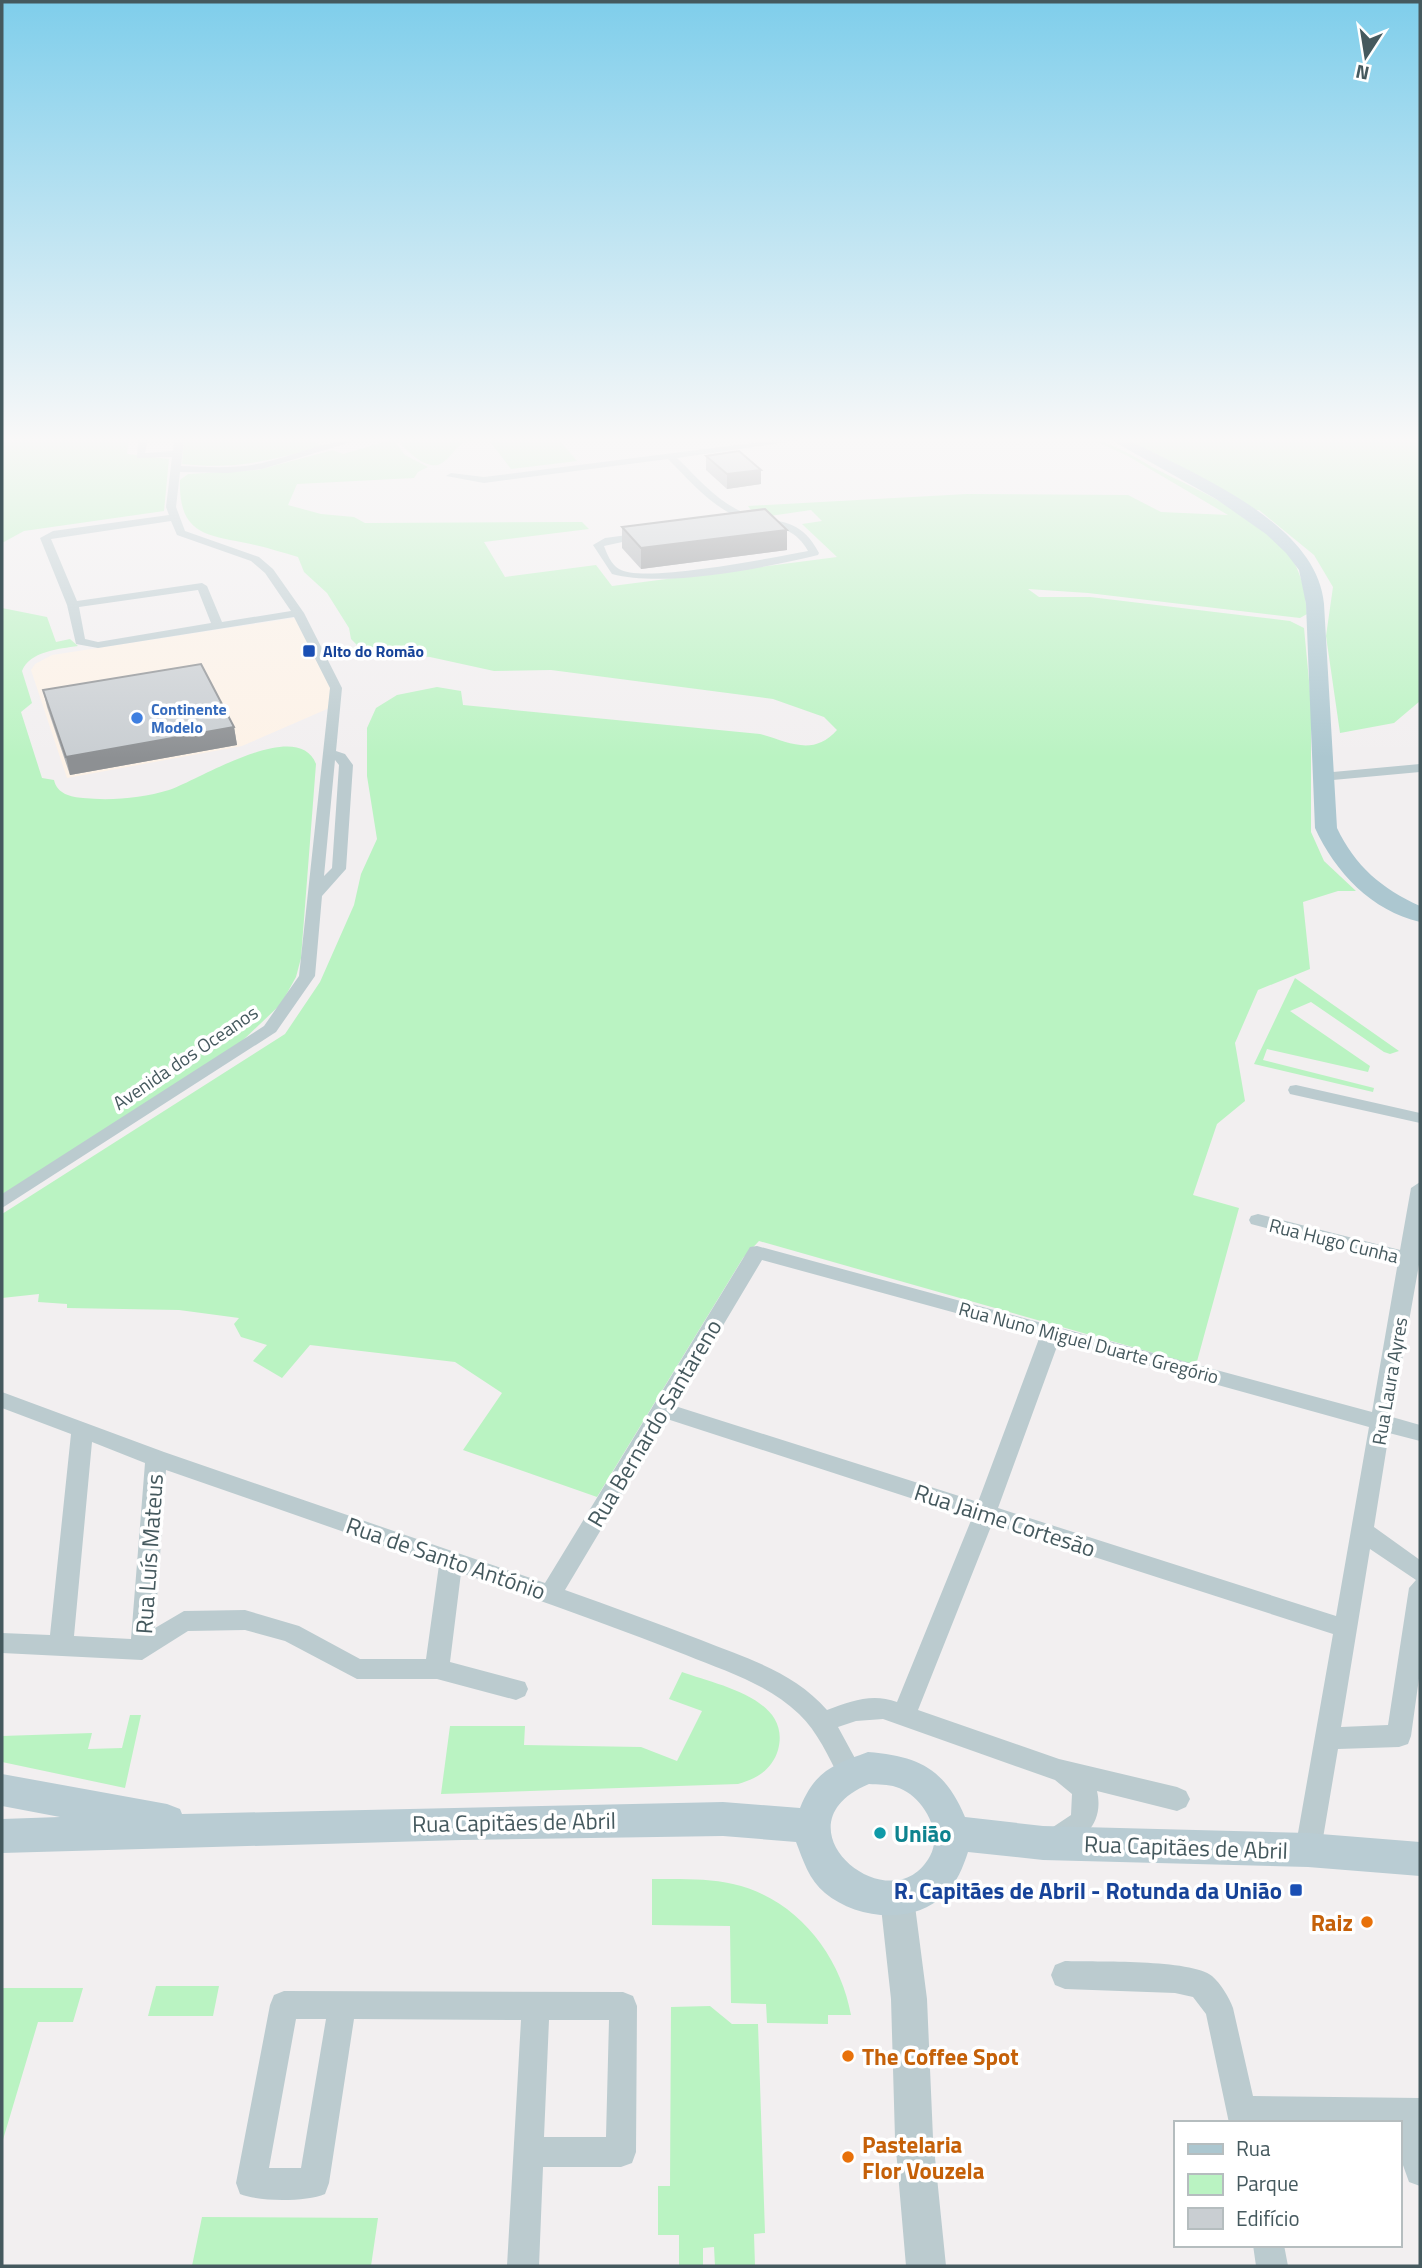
<svg xmlns="http://www.w3.org/2000/svg" width="1422" height="2268" font-family="'Titillium Web',sans-serif">
  <rect width="100%" height="100%" fill="#f2eff0"/>
  <!-- commercial -->
  <path fill="#fdf2e7" d="M300,617L336,688L334,706L242,746L67,778L31,670L35,664L52,655Z"/>
  <!-- green -->
  <path fill="#baf3c2" d="M2,440H129L127,454L169,459L164,511L24,531L2,543Z
    M184,440H310L324,446C271,460 238,470 182,464Z
    M391,440H486C479,441 469,440 463,443C455,448 450,458 442,463C428,472 408,452 399,442L396,443L405,455L428,467L418,472L414,478L297,484L288,505L321,514L354,517L365,523L582,522L589,529L484,542L505,577L596,565L612,586L837,557L802,524L822,521L811,510L763,517L741,512L751,510L748,506L967,494L1128,495L1161,512L1228,515L1128,456L1093,440C1113,443 1135,457 1152,467C1195,489 1246,510 1281,545C1300,565 1305,587 1307,614L1300,618L1088,593L1028,589L1039,597H1090L1248,616L1290,621L1304,628L1311,702V832L1324,861L1356,891H1338L1303,902L1310,969L1258,990L1235,1043L1245,1101L1217,1124L1193,1195L1239,1208L1196,1365L759,1241L743,1258L597,1497L463,1450L502,1393L455,1362L310,1345L282,1378L253,1361L267,1345L241,1337L234,1324L239,1318L179,1310L67,1308V1304L38,1302L39,1294L2,1298V1214L285,1034L320,982L354,905L361,874L377,839L367,776V728L376,708L397,695L437,687L461,691L463,705L760,734C789,742 813,757 837,730L824,717L773,699L551,670L494,671L430,657L363,651L351,639L349,628L327,593L304,572L298,557C284,553 269,548 255,545C211,535 178,538 180,480L188,474L258,470L333,450L343,454Z
    M489,440H559L577,461L511,469Z
    M1129,440H1420V701L1394,723L1340,733L1326,636L1333,587L1314,555L1259,510H1251Z
    M2,608L47,617L56,642L70,639L78,646C59,649 30,651 22,671L32,703L21,712L42,778L54,780C57,794 71,797 83,798C111,801 143,798 169,790C197,781 298,716 316,764L301,958L296,977L281,1004L241,1042L2,1195Z
    M1295,978L1399,1051L1390,1054L1384,1052L1311,1002L1290,1011L1370,1066L1368,1072L1267,1049L1263,1060L1374,1088L1373,1092L1254,1064Z
    M682,1672C717,1685 792,1698 778,1750C772,1770 756,1779 738,1784L441,1794L450,1726H525L524,1745L641,1747L677,1761L702,1711L669,1699Z
    M130,1715H141L125,1788L2,1762V1736L92,1733L88,1749L122,1748Z
    M652,1879C679,1879 707,1878 733,1884C796,1898 840,1954 851,2015H828V2024L767,2023L766,2004L731,2003L730,1926L652,1925Z
    M156,1986H219L213,2016H148Z
    M2,1988H83L73,2022H38L2,2143Z
    M710,2006L732,2024H758L765,2233L754,2234L755,2266H715L714,2247L703,2248V2266H679V2235H658V2186H670L671,2007Z
    M202,2217L378,2218L371,2266H174H192Z"/>
  <g fill="none" stroke-linecap="round" stroke-linejoin="round">
    <!-- minor -->
    <path fill="#bbcbcf" fill-rule="evenodd" d="M138,440H148L145,453L173,451L174,440H184L181,466C208,467 236,469 262,463C294,456 325,440 358,440L262,469L228,473L180,472L176,507L185,531L259,557L273,569L304,613L342,688L336,751L345,754L353,765L346,869L322,896L315,976L276,1032L2,1208V1194L264,1026L299,976L330,688L294,617L98,648L76,644L67,605L40,538L53,531L169,515L166,507L172,457L137,458ZM171,521L177,535L251,561L265,573L291,611L222,622L207,586L202,583L77,601L51,539ZM198,590L211,623L98,642L85,639L79,607ZM335,760L339,765L332,868L324,876Z
      M776,440H802L677,458C696,476 713,497 736,509C771,527 797,511 819,553L818,555C763,568 666,588 612,574L593,545L605,538L650,532V536L604,546C607,554 611,564 619,569C642,584 776,557 808,551C790,518 755,528 726,511C704,498 686,477 668,459L484,483L446,476L451,473L484,477Z
      M1420,764V772L1322,781L1315,777L1322,773Z
      M1296,1085L1420,1113V1123L1290,1094L1288,1090L1290,1086Z
      M1420,1182V1259L1392,1417L1420,1425V1441L1389,1433L1374,1527L1420,1560V1671L1411,1736L1408,1744L1399,1747L1338,1749L1321,1850L1317,1859L1308,1862L1299,1859L1295,1850L1333,1634L992,1524L918,1710L1059,1759L1177,1787L1186,1791L1190,1799L1186,1807L1177,1811L1097,1791C1104,1821 1086,1840 1059,1850L1050,1847L1046,1838L1050,1829L1071,1815L1072,1794L1055,1780L883,1719L856,1721L838,1727L863,1773L859,1781L850,1784L841,1781C829,1758 818,1732 799,1714C768,1684 725,1671 686,1655C612,1626 536,1599 461,1573L450,1662L525,1682L528,1689L525,1696L516,1700L437,1679H357L285,1641L245,1630L188,1631L142,1660L2,1653V1633L50,1635L71,1434L2,1408V1392L164,1452L545,1583L750,1247L757,1246L1372,1412L1398,1262L1251,1224L1249,1220L1251,1216L1258,1214L1400,1250L1411,1188ZM762,1260L1040,1336L978,1502L675,1406ZM1059,1341L1369,1427L1336,1616L998,1508ZM667,1419L972,1518L897,1702C872,1693 851,1701 827,1710C794,1672 746,1658 701,1640C656,1623 611,1606 565,1590ZM92,1442L145,1463L131,1639L74,1636ZM166,1470L439,1565L426,1659H360L299,1626L245,1610L184,1611L155,1628ZM1370,1549L1416,1580L1409,1588L1388,1725L1341,1727Z
      M1065,1961C1094,1962 1192,1959 1212,1976C1221,1984 1229,1997 1233,2008L1253,2096L1420,2098V2186L1409,2182L1399,2154V2123H1229L1206,2014L1193,1997L1175,1993L1065,1989L1055,1985L1051,1975L1055,1965Z
      M284,1991L623,1992L633,1996L637,2006L636,2152L632,2163L621,2167H543L539,2266H507L521,2020L354,2019L329,2183L325,2194C306,2202 259,2202 240,2194L236,2183L270,2005L274,1995ZM296,2019H326L301,2168H269ZM549,2020H609L606,2137H544Z
      M1253,2245H1284L1288,2266H1256Z"/>
    <!-- tertiary -->
    <path fill="#bbcbcf" fill-rule="evenodd" d="M897,1881L909,1886L914,1898L927,1999L933,2138L946,2266H906L895,2138L891,1999L880,1898L885,1886Z"/>
    <!-- secondary -->
    <path fill="#b9ccd3" fill-rule="evenodd" d="M868,1752C919,1756 945,1769 965,1817L1043,1826L1308,1833L1420,1842V1876L1308,1867L1043,1860L968,1852C963,1867 957,1883 945,1894C914,1926 856,1919 825,1893C809,1880 803,1860 796,1842L723,1836L462,1840L2,1853V1819L60,1817L2,1806V1774L167,1804L180,1809L182,1814L723,1802L800,1808C815,1771 832,1765 868,1752ZM869,1784C878,1785 888,1784 896,1787C921,1794 944,1831 930,1856C892,1927 769,1826 869,1784Z"/>
    <!-- primary -->
    <path fill="#acc7d0" fill-rule="evenodd" d="M1111,440H1129C1193,474 1317,522 1324,604L1337,828C1355,866 1382,889 1420,906V922C1372,911 1335,872 1315,828L1306,604L1299,570L1286,553L1266,534L1216,499Z"/>
  </g>
  <!-- wall -->
  <path fill="#adb1b5" d="M706,456L761,470V484L727,489L706,470Z
    M622,527L787,550L641,569L622,548Z
    M43,690L234,727L237,745L70,775L47,707Z"/>
  <!-- shaded-wall -->
  <path fill="#8d9093" d="M761,470V484L727,489V474Z
    M787,530V550L641,569V548Z
    M234,727L237,745L70,775L66,757Z"/>
  <!-- building -->
  <path fill="#c9ced2" stroke="#8d9093" stroke-width="2" d="M739,451L761,470L727,474L706,456Z
    M765,509L787,530L641,548L622,527Z
    M201,664L234,727L66,757L43,690Z"/>
  <!-- sky -->
  <linearGradient id="sky" x2="0" y2="1"><stop stop-color="#7fceeb"/><stop offset="0.58" stop-color="#f9f8f8"/><stop offset="1" stop-color="#f9f8f8" stop-opacity="0"/></linearGradient>
  <rect width="1422" height="758" fill="url(#sky)"/>
  <!-- markers -->
  <g fill="#1a4fb4" stroke="#fff" stroke-width="2.5">
    <rect x="302" y="644" width="14" height="14" rx="3.5"/>
    <rect x="1289" y="1883" width="14" height="14" rx="3.5"/>
  </g>
  <circle fill="#3f7fe0" stroke="#fff" stroke-width="2.5" cx="137" cy="718" r="7"/>
  <circle fill="#0f9aa8" stroke="#fff" stroke-width="2.5" cx="880" cy="1833" r="7"/>
  <g fill="#e8710a" stroke="#fff" stroke-width="2.5">
    <circle cx="1367" cy="1922" r="7"/>
    <circle cx="848" cy="2056" r="7"/>
    <circle cx="848" cy="2157" r="7"/>
  </g>
  <g text-anchor="middle" dominant-baseline="central" stroke-width="7" stroke-linejoin="round" paint-order="stroke">
    <!-- far-transit labels -->
    <g font-size="16" font-weight="bold" fill="#164399" stroke="#fff" text-anchor="start">
      <text x="323" y="651">Alto do Romão</text>
    </g>
    <!-- far-shop labels -->
    <g font-size="16" font-weight="bold" fill="#366cbe" stroke="#fff" text-anchor="start">
      <text x="151" y="709">Continente<tspan x="151" dy="18">Modelo</tspan></text>
    </g>
    <!-- street labels -->
    <g font-size="19" fill="#45595e" stroke="#fff">
      <text transform="translate(185 1057) rotate(-34)">Avenida dos Oceanos</text>
      <text transform="translate(1334 1240) rotate(14)">Rua Hugo Cunha</text>
      <text transform="translate(1089 1342) rotate(15)">Rua Nuno Miguel Duarte Gregório</text>
      <text transform="translate(1389 1381) rotate(-80)">Rua Laura Ayres</text>
    </g>
    <!-- near-street labels -->
    <g font-size="23" fill="#45595e" stroke="#fff">
      <text transform="translate(654 1423) rotate(-59)">Rua Bernardo Santareno</text>
      <text transform="translate(1005 1520) rotate(18)">Rua Jaime Cortesão</text>
      <text transform="translate(149 1554) rotate(-86)">Rua Luís Mateus</text>
      <text transform="translate(446 1558) rotate(19)">Rua de Santo António</text>
      <text transform="translate(514 1822) rotate(-1)">Rua Capitães de Abril</text>
      <text transform="translate(1186 1847) rotate(2)">Rua Capitães de Abril</text>
    </g>
    <!-- near-culture labels -->
    <g font-size="23" font-weight="bold" fill="#0d838f" stroke="#fff" text-anchor="start">
      <text x="894" y="1833">União</text>
    </g>
    <!-- near-transit labels -->
    <g font-size="23" font-weight="bold" fill="#164399" stroke="#fff" text-anchor="end">
      <text x="1282" y="1890">R. Capitães de Abril - Rotunda da União</text>
    </g>
    <!-- near-food labels -->
    <g font-size="23" font-weight="bold" fill="#c56008" stroke="#fff" text-anchor="start">
      <text x="1353" y="1922" text-anchor="end">Raiz</text>
      <text x="862" y="2056">The Coffee Spot</text>
      <text x="862" y="2144">Pastelaria<tspan x="862" dy="26">Flor Vouzela</tspan></text>
    </g>
  </g>
  <!-- border -->
  <rect width="1422" height="2268" fill="none" stroke="#45595e" stroke-width="7"/>
  <!-- legend -->
  <rect x="1174" y="2121" width="228" height="126" fill="#ffffff" stroke="#b5bdbf" stroke-width="2"/>
  <rect x="1188" y="2144" width="35" height="10" fill="#acc7d0" stroke="#b5bdbf" stroke-width="2"/>
  <text x="1236" y="2156" font-size="21" fill="#45595e">Rua</text>
  <rect x="1188" y="2174" width="35" height="21" fill="#baf3c2" stroke="#b5bdbf" stroke-width="2"/>
  <text x="1236" y="2191" font-size="21" fill="#45595e">Parque</text>
  <rect x="1188" y="2208" width="35" height="21" fill="#c9ced2" stroke="#b5bdbf" stroke-width="2"/>
  <text x="1236" y="2226" font-size="21" fill="#45595e">Edifício</text>
  <!-- north arrow -->
  <g transform="translate(1366 56) rotate(192)" stroke="#ffffff" stroke-width="5" paint-order="stroke">
  <path d="M0-5L12 26L0 18L-12 26Z" fill="#45595e"/>
  <text y="-10" font-size="19" font-weight="bold" text-anchor="middle" fill="#45595e">N</text>
  </g>
</svg>
